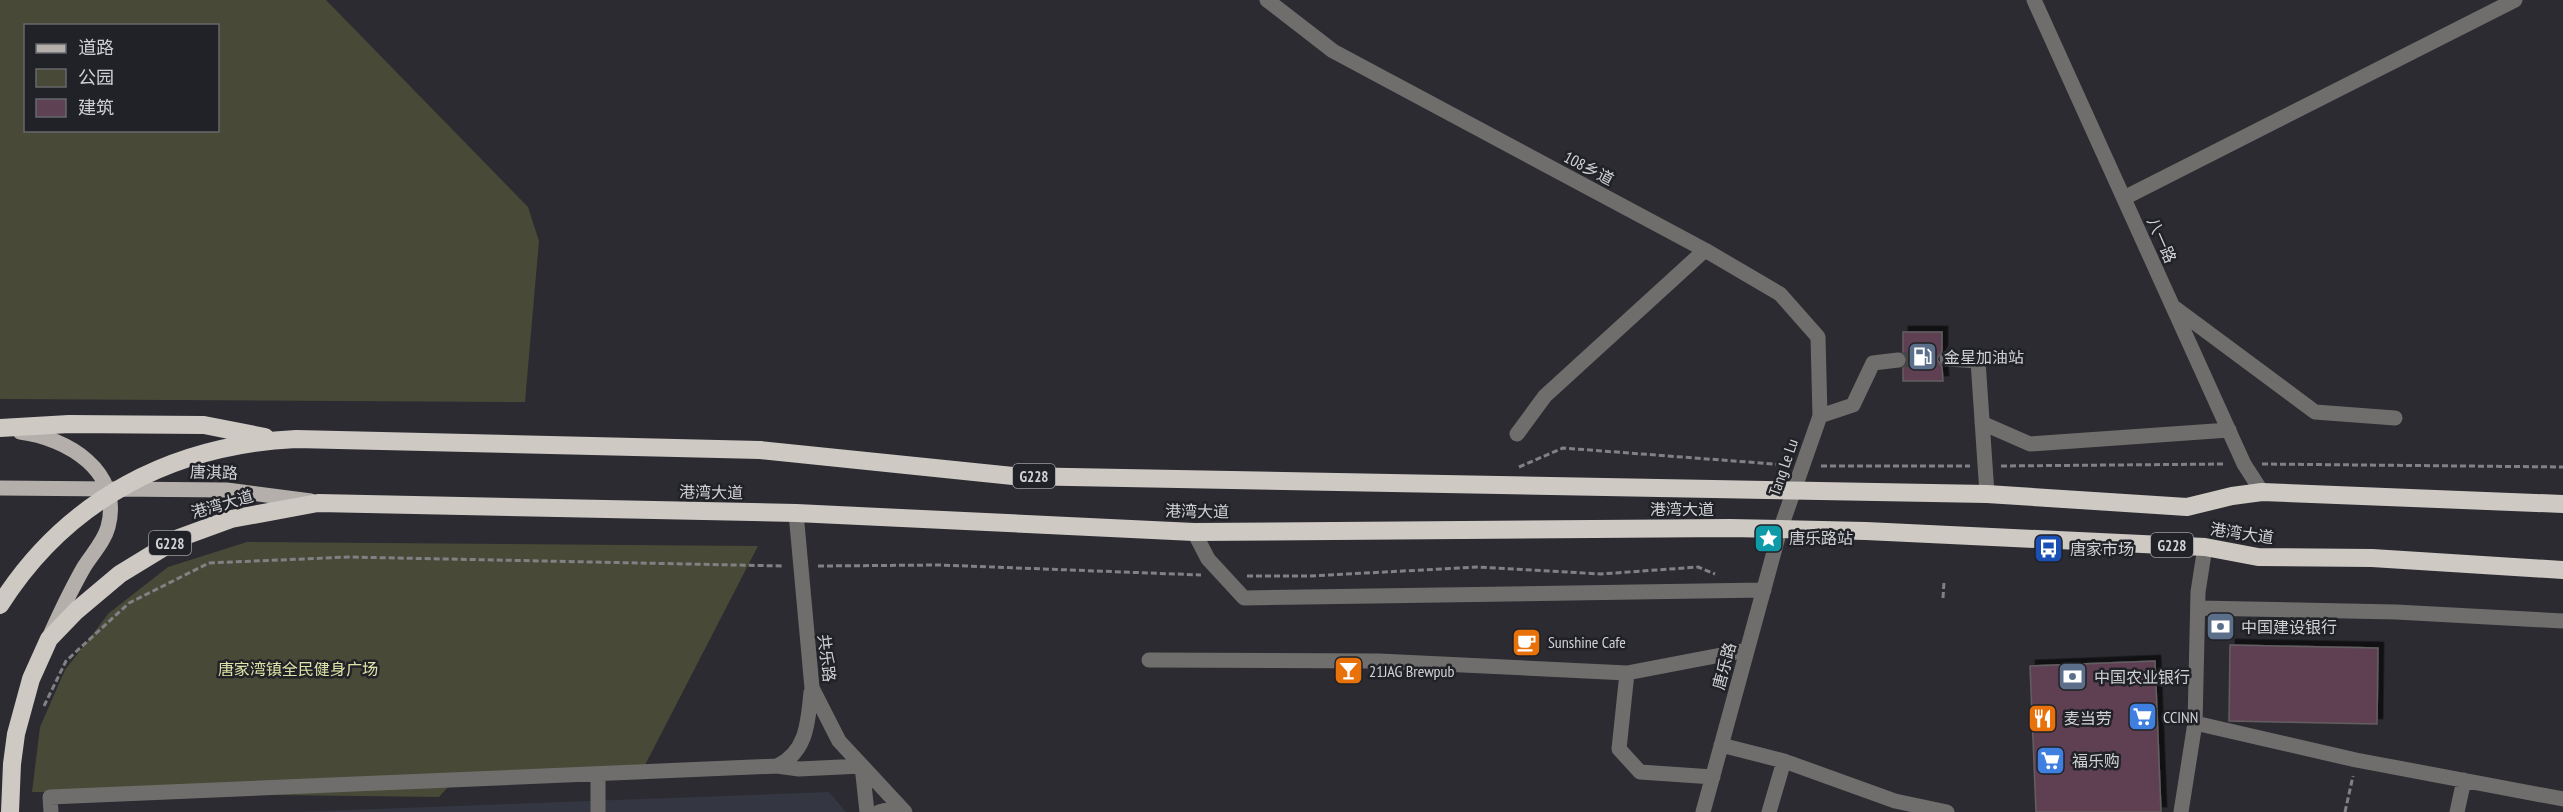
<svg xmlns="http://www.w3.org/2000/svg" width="2563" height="812" font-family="'PT Sans Narrow','Noto Sans SC',sans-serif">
  <defs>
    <filter id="shadow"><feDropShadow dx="5.5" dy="-5.5" stdDeviation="0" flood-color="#0009"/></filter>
  </defs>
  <rect width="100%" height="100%" fill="#2b2b31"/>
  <!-- built -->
  <path fill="#343641" d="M829,792L846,812H295Z"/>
  <!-- green -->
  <path fill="#484936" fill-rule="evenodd" d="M0,0H326L528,207L539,241L525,402L0,399ZM26,26H218V130H26Z
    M247,542L758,546L644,767L459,775L439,797L32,792L40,727L65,670L109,613L168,567Z"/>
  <!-- building -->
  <path fill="#5e4153" stroke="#645e61" stroke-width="1.5" filter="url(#shadow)" d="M1903,332H1942V351L1937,359L1942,367L1943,381H1903V368L1908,359L1903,352Z
    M2230,645L2378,648L2377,724L2229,721Z
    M2155,661L2161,812H2036L2030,666Z"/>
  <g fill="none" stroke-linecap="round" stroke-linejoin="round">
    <!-- minor-tunnel -->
    <path stroke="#444449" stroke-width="15" stroke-dasharray="15 8" stroke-linecap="butt" d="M1898,360L1947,359"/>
    <!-- path -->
    <path stroke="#808185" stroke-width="3" stroke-dasharray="6 3" stroke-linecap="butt" d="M2262,464L2563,467
      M1821,466H1970
      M2001,466L2225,464
      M1519,467L1563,448L1787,465
      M818,566L940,565L1201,575
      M1247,576H1310L1478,567L1601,574L1698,567L1715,574
      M1943,598L1944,582
      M44,706L66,661L129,603L209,563L349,557L784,566
      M2345,812L2353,776"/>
    <!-- minor -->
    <path stroke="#706e6c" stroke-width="15" d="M1267,0L1333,51L1705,250L1780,294L1818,337L1820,416L1780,530L1703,812
      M2034,0L2244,464L2262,492
      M2124,198L2515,0
      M2175,308L2315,412L2395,418
      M1947,359L1978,361L1987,494
      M1820,416L1853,405L1873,363L1898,360
      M1982,423L2030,444L2229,430
      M1517,434L1545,396L1705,250
      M796,513L812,688L839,741L905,812
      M1194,532L1208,559L1244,598L1764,590
      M2198,608L2396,612L2563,621
      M1149,660L1379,661L1627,673L1747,650
      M1627,673L1619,749L1640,772L1713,777
      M2195,723L2356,760L2563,799
      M1721,745L1784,761L1895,801L1947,812
      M777,766C807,752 808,722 811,692
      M598,774V812
      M51,812L50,797L777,766L799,769L862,766L867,812
      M879,812L894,808L904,811
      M1769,812L1784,761
      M2181,812L2195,723L2198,592L2205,547
      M2457,812L2464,780"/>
    <!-- major -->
    <path stroke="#b4afab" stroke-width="15" d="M20,432C67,438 123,471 108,527C104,542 92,554 84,567C72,588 61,611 51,633
      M0,488L227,490L311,501"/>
    <!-- highway -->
    <path stroke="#cfc9c4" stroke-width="18" d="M0,428L69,424L204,425L265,437
      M0,605C67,499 173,445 296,439L760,450L1013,476L1987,494L2187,507L2232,496L2262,492L2563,504
      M10,812L12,764L16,734L31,679L49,639L76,611L120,574L179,538L231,519L318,503L796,513L1194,532L1730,528L1866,531L2205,547L2258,557L2372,558L2563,570"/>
  </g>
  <!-- icons -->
  <defs>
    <symbol id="fuel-square" viewBox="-11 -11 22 22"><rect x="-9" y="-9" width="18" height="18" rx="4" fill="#5c6f8a" stroke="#212227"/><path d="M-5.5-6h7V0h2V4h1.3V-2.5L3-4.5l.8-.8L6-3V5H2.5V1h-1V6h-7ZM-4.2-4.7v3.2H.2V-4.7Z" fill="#fff"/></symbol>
    <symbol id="sight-square" viewBox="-11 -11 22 22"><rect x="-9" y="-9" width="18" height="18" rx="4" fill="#0f9aa8" stroke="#212227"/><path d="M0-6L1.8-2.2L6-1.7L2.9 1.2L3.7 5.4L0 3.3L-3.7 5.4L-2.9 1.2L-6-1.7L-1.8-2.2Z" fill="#fff"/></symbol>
    <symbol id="bus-square" viewBox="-11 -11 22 22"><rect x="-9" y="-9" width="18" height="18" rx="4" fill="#1a4fb4" stroke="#212227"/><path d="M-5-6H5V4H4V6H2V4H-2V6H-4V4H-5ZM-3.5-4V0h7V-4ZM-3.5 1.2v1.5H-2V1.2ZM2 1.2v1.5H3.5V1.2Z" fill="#fff"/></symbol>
    <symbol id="bank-square" viewBox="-11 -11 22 22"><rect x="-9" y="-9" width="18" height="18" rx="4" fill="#5c6f8a" stroke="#212227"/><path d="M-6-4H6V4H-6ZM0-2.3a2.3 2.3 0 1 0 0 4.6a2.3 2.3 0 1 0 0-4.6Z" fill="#fff"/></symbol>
    <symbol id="cafe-square" viewBox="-11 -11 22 22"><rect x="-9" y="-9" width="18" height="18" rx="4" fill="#e8710a" stroke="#212227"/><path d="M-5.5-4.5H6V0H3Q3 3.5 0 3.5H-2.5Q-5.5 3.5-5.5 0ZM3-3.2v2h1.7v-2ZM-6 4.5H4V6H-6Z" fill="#fff"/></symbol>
    <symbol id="bar-square" viewBox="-11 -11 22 22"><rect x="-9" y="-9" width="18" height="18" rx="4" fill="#e8710a" stroke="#212227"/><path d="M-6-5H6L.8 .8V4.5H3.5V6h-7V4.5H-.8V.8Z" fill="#fff"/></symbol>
    <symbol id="supermarket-square" viewBox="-11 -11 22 22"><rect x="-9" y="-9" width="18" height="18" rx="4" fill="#3f7fe0" stroke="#212227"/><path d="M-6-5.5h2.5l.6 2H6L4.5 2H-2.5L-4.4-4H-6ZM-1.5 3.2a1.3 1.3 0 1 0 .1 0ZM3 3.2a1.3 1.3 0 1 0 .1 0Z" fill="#fff"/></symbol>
    <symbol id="restaurant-square" viewBox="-11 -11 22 22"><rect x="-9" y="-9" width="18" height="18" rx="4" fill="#e8710a" stroke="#212227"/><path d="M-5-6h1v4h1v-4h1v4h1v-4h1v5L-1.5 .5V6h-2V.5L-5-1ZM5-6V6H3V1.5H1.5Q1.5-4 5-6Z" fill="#fff"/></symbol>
  </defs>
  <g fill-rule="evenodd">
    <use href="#fuel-square" x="1906" y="340" width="33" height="33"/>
    <use href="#sight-square" x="1752" y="522" width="33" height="33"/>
    <use href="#bus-square" x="2032" y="532" width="33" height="33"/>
    <use href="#bank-square" x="2204" y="610" width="33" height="33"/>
    <use href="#cafe-square" x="1510" y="626" width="33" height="33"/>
    <use href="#bar-square" x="1332" y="654" width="33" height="33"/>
    <use href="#bank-square" x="2056" y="660" width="33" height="33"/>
    <use href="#supermarket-square" x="2126" y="700" width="33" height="33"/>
    <use href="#restaurant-square" x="2026" y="702" width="33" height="33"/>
    <use href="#supermarket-square" x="2034" y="744" width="33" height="33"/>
  </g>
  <g text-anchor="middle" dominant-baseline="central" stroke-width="5" stroke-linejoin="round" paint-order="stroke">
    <!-- shield labels -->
    <g fill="#212227" stroke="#9c9ca0" stroke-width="1.5">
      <rect x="1013" y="464" width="42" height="24" rx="4.5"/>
      <rect x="149" y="531" width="42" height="24" rx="4.5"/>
      <rect x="2151" y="533" width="42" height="24" rx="4.5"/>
    </g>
    <g font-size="15" font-weight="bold" fill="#d0d1d4">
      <text x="1034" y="476">G228</text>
      <text x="170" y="543">G228</text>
      <text x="2172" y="545">G228</text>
    </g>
    <!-- street labels -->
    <g font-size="16" fill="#d0d1d4" stroke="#212227">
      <text transform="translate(1589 168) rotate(28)">108乡道</text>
      <text transform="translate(2162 240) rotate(66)">八一路</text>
      <text transform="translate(1783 467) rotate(-71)">Tang Le Lu</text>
      <text transform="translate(214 472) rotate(2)">唐淇路</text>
      <text transform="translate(711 492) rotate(1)">港湾大道</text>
      <text transform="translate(222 504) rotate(-16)">港湾大道</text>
      <text x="1682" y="509">港湾大道</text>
      <text transform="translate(1197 511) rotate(1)">港湾大道</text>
      <text transform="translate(2242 533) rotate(8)">港湾大道</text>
      <text transform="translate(827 658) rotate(83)">共乐路</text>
      <text transform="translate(1724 666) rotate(-75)">唐乐路</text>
    </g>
    <!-- poi labels -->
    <g font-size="16" fill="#d0d1d4" stroke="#212227" text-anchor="start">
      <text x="1944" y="357">金星加油站</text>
      <text x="1789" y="538">唐乐路站</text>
      <text x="2070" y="549">唐家市场</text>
      <text x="2241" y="627">中国建设银行</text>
      <text x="1548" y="642">Sunshine Cafe</text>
      <text x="1369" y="671">21JAG Brewpub</text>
      <text x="2094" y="677">中国农业银行</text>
      <text x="2163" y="717">CCINN</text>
      <text x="2064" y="718">麦当劳</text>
      <text x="2072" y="761">福乐购</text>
    </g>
    <!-- park labels -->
    <g font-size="16" fill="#e0e3a7" stroke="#212227">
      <text x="298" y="669">唐家湾镇全民健身广场</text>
    </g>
  </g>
  <!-- legend -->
  <rect x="24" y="24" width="195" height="108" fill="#212227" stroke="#67686c" stroke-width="1.5"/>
  <rect x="36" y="44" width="30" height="9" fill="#b4afab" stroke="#67686c" stroke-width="1.5"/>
  <text x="78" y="54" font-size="18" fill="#d0d1d4">道路</text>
  <rect x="36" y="69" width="30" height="18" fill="#484936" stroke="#67686c" stroke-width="1.5"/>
  <text x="78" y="84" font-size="18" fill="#d0d1d4">公园</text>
  <rect x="36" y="99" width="30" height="18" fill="#5e4153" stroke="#67686c" stroke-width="1.5"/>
  <text x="78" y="114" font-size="18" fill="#d0d1d4">建筑</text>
</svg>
